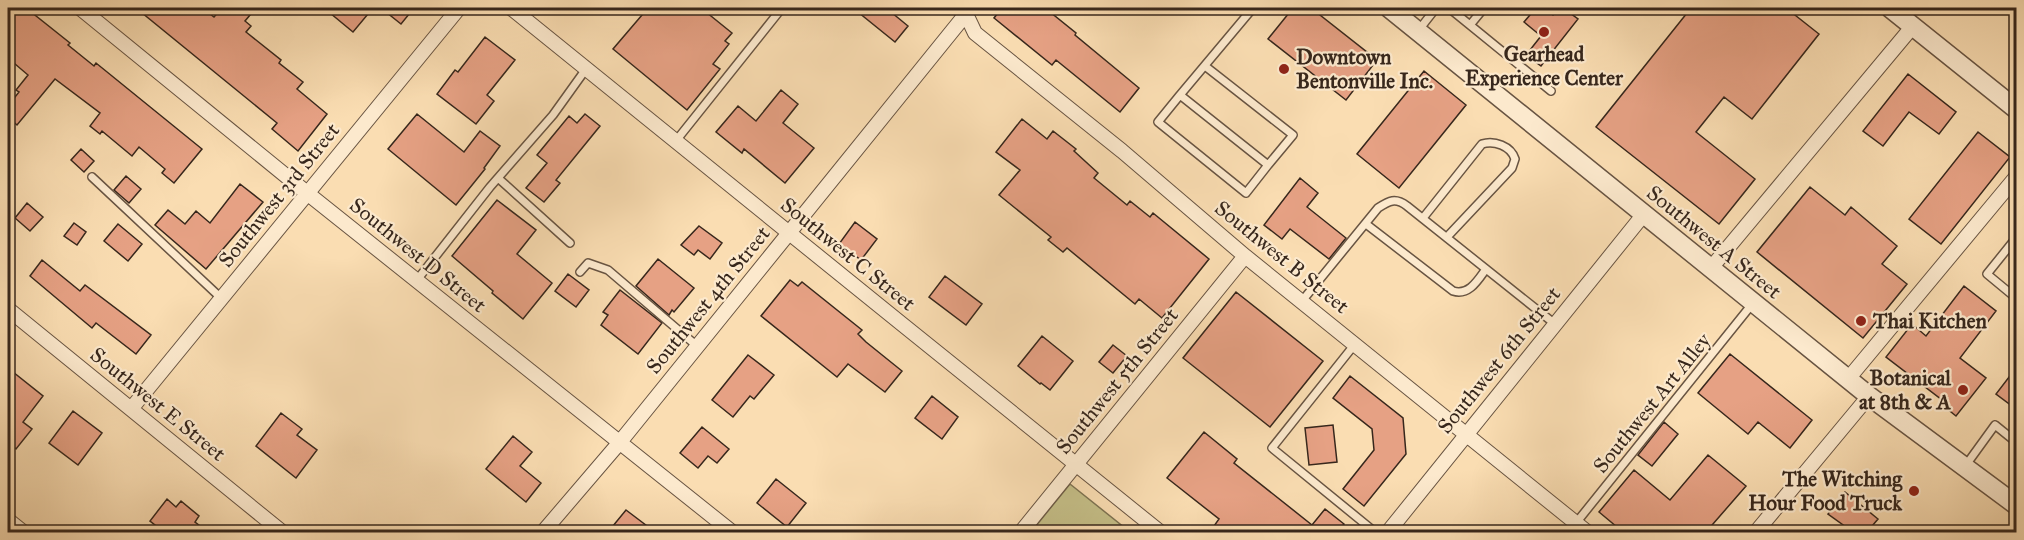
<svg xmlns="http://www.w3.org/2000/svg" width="2024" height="540" font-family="'IM FELL Great Primer',serif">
  <rect width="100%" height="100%" fill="#faddb2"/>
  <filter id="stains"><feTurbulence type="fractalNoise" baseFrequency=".00333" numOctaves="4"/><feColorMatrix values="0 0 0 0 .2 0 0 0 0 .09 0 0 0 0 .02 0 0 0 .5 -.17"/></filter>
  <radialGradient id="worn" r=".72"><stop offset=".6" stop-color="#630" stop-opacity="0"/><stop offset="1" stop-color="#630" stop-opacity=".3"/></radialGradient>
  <!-- green -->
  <path fill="#c5bf88" stroke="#7e7352" stroke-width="1.5" d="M1070,484L1130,532H1031Z"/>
  <!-- building -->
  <path fill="#e6a184" stroke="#37271c" stroke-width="1.5" d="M8,8H26L70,43L68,45L94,66L96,63L202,149L174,183L162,173L165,169L139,147L132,156L102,131L100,134L90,126L100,113L55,79L17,125L8,117V106L19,92L16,90L28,75L8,58Z
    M136,8H202L214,17L222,8H256L245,21L251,26L246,32L281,60L279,63L303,82L297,89L327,114L298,151L272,129L277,123Z
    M324,8H373L353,32Z
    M381,8H414L401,24Z
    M648,8H701L732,33L725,41L729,44L713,64L720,69L687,110L613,49Z
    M853,8H886L908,26L895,42Z
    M1002,8H1045L1076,33L1075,35L1139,88L1120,112L1056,60L1052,65L994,18Z
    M1293,8H1311L1377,60L1346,100L1268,39Z
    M1536,8H1544L1553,15L1559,8H1563L1578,19L1541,66L1526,55L1541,36L1524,22Z
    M1691,8H1786L1819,34L1752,119L1724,97L1696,132L1755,179L1719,224L1596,127Z
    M485,37L515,60L487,95L494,101L476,124L437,94L455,70L458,72Z
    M1424,71L1466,105L1399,188L1357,154Z
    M1908,74L1956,112L1939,134L1909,112L1883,146L1863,131Z
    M781,90L798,104L783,123L814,148L785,183L744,149L742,153L716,132L738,106L756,121Z
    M417,114L464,152L480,131L500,146L484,168L485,169L456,205L388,149Z
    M585,114L600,126L556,180L560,183L544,202L526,188L547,163L537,155L569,116L577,123Z
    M1022,119L1047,139L1053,131L1076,149L1074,151L1098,173L1094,178L1127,205L1130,201L1150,217L1153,213L1209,259L1162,318L1139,299L1135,304L1067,248L1063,252L1048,240L1051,237L999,195L1020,170L996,152Z
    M1978,132L2010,157L1941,244L1909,219Z
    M81,149L94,161L84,172L71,160Z
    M126,176L141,189L129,203L114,190Z
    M1300,178L1318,193L1307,207L1346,238L1329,259L1290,229L1282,239L1264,225Z
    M240,184L263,202L206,269L155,225L168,210L185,224L196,211L210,223Z
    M1810,187L1845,215L1851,207L1897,246L1882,264L1907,284L1863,338L1757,252Z
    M497,200L536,230L517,254L552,283L523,319L492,293L493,291L452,256Z
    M27,203L43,217L30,231L15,218Z
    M855,222L877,239L861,260L839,244Z
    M74,223L86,232L77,245L64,236Z
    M118,224L142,244L128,261L104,241Z
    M699,226L722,243L710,259L698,250L694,255L681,245Z
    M658,259L694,288L674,312L672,310L669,315L636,286Z
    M42,260L80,291L85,285L151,335L136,354L96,323L92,328L30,276Z
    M568,274L589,290L576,307L555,291Z
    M945,276L982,304L966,325L929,297Z
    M790,280L798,286L802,282L862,330L858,334L866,342L902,371L885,392L848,364L837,377L761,316Z
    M1964,286L1996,311L1960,358L1986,378L1956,416L1940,403L1942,400L1886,357L1912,324L1926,336Z
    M620,290L662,323L638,354L601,325L608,315L603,312Z
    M1236,292L1323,361L1270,427L1183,358Z
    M1042,336L1073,361L1050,390L1041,383L1040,384L1018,366Z
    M1113,345L1127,356L1113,373L1099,362Z
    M1730,354L1812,420L1790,448L1758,422L1748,434L1698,393Z
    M748,355L774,375L754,399L750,396L733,417L712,400Z
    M8,368L43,396L23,422L32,429L16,449L8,442V415L14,407L8,402Z
    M2016,368V409L1996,394Z
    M1350,376L1403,418L1406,454L1364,506L1343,489L1374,450L1372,429L1333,398Z
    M932,396L958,417L942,439L915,418Z
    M73,411L102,433L78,465L49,443Z
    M281,413L302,429L297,435L317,450L296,478L256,446Z
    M1664,422L1678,434L1652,466L1638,455Z
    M1333,425L1337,462L1309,465L1305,428Z
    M702,427L729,449L717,463L708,456L698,468L680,453Z
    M1204,432L1237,459L1234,463L1312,525L1325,509L1344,524L1337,532H1222L1214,526L1219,519L1167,478Z
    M513,436L532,452L520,466L541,483L526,502L486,469Z
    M1708,455L1746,486L1706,532H1623L1599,512L1634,470L1670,500Z
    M776,479L806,503L787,527L757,503Z
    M1845,492L1878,519L1867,532H1853L1828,514Z
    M167,499L176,507L181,501L199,516L195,522L208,532H164L150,521Z
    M626,510L655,532H608Z"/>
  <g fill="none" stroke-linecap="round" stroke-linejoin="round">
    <defs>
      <path id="service" d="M1449,8L1551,91
        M1470,25L1484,8
        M1418,31L1436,8
        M1205,66L1293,135L1268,165L1180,95L1253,8
        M1180,95L1158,122L1246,193L1268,165
        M675,142L782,8
        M92,177L221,298
        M498,178L570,243
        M1423,218L1482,144C1494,140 1511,146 1515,159L1512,168L1447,237
        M1366,224L1453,291C1469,296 1478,280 1486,269
        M2016,238L1987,274L2016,298
        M580,272L588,263L608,270L697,346
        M417,280L490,187L553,115L586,69
        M1302,301L1378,208C1389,201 1395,197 1407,206L1555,324
        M1355,344L1272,448L1375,532
        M1966,465L1995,425L2016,442
        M1576,523L1753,303"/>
      <path id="minor" d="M80,8L307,193L732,532
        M511,8C726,184 944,357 1160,532
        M958,8L966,14L975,33L1122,151L1245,256L1587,532
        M1711,268L1913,26
        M8,309L282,532
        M1848,379L2016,177
        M131,409L459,8
        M8,520L23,532
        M543,532L620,442L970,9
        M1021,532L1245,256
        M1388,532L1644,214
        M1756,532L1869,396"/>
      <path id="tertiary" d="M1389,8L1869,396L2016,505
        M1890,8L2016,109"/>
    </defs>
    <!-- service casing -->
    <use href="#service" stroke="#685442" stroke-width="10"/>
    <!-- minor casing -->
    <use href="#minor" stroke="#685442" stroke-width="16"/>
    <!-- tertiary casing -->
    <use href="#tertiary" stroke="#685442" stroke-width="21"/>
    <!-- service -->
    <use href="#service" stroke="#fce9cd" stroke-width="7"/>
    <!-- minor -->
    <use href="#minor" stroke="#fce9cd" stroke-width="14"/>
    <!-- tertiary -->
    <use href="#tertiary" stroke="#fce9cd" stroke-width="18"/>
  </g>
  <!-- markers -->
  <g fill="#8f2418" stroke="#fce9cd" stroke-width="2">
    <circle cx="1544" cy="32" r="6"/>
    <circle cx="1284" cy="69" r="6"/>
    <circle cx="1861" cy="321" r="6"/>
    <circle cx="1963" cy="390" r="6"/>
    <circle cx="1914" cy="491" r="6"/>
  </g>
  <g text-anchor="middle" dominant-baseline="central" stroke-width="4.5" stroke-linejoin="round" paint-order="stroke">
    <!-- poi labels -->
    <g font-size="21" font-weight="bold" fill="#37271c" stroke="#fce9cd" text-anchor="start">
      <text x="1544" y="54" text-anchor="middle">Gearhead<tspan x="1544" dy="24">Experience Center</tspan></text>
      <text x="1296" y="57">Downtown<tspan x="1296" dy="24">Bentonville Inc.</tspan></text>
      <text x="1873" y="321">Thai Kitchen</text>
      <text x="1951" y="378" text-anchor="end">Botanical<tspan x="1951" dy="24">at 8th &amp; A</tspan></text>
      <text x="1902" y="479" text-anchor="end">The Witching<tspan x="1902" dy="24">Hour Food Truck</tspan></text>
    </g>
    <!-- street labels -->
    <g font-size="21" fill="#37271c" stroke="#fce9cd">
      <text transform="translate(279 195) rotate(-51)">Southwest 3rd Street</text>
      <text transform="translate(1714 242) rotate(39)">Southwest A Street</text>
      <text transform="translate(848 254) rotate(39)">Southwest C Street</text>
      <text transform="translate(418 255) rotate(39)">Southwest D Street</text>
      <text transform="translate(1282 257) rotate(39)">Southwest B Street</text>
      <text transform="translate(708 300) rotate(-51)">Southwest 4th Street</text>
      <text transform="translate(1499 360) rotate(-51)">Southwest 6th Street</text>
      <text transform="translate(1117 381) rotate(-51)">Southwest 5th Street</text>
      <text transform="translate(1652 403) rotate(-51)">Southwest Art Alley</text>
      <text transform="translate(158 404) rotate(39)">Southwest E Street</text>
    </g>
  </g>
  <!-- margin -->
  <rect width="2024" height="540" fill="none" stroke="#faddb2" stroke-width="30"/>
  <rect x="9" y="9" width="2006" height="522" fill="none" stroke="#37271c" stroke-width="3"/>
  <rect x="15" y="15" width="1994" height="510" fill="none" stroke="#37271c" stroke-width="1.5"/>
  <rect width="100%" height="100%" filter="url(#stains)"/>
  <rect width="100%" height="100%" fill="url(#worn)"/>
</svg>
